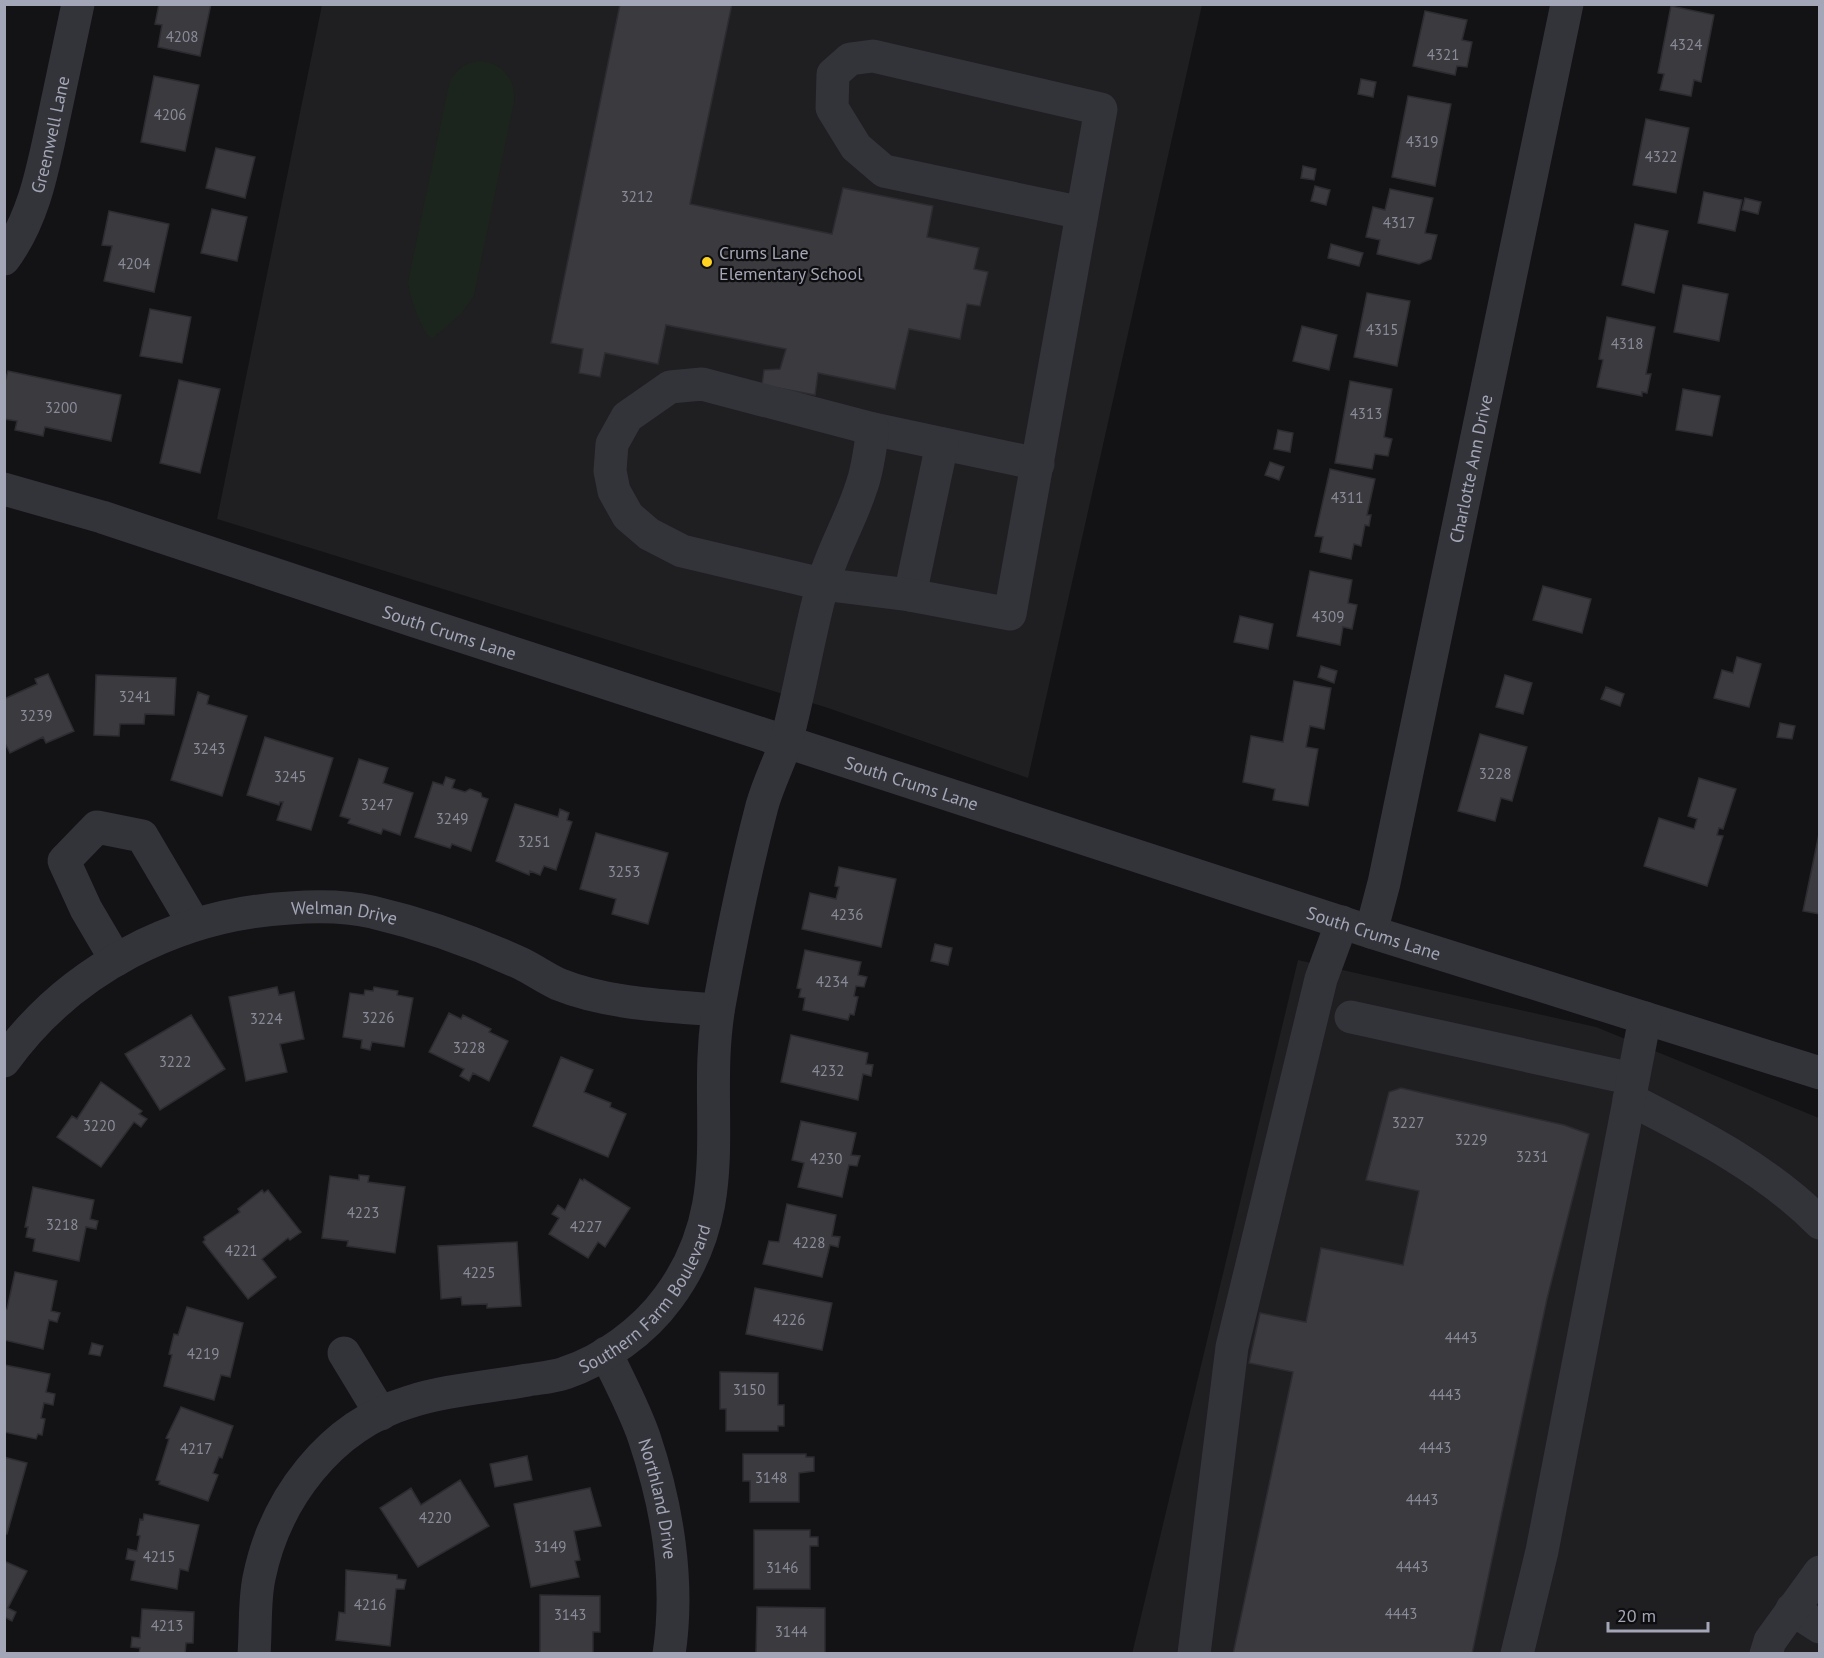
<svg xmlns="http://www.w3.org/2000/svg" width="1824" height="1658" font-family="'PT Sans',sans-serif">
  <rect width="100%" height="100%" fill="#131214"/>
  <!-- built -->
  <path fill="#1f1e21" d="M322,5H1202L1028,778L828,708L217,519Z
    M1298,960L1596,1027L1819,1118V1653L1132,1654Z"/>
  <!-- green -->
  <path fill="#1c241e" d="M478,61C502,61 517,80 514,103L474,296L462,313L432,339C421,333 408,293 408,281L448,88C452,73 462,63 478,61Z"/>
  <!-- building -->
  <path fill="#3a3a3f" stroke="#2d2c30" stroke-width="1.5" d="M159,4H211L200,56L158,47L162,25L155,24Z
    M620,4H732L690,204L832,234L843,188L933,206L927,237L979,248L974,269L988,272L980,306L967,304L960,339L909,329L895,389L818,373L815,395L762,385L764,370L780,369L786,349L666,325L658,364L605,353L600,377L579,373L583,349L551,343Z
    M1671,6L1714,15L1701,82L1694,80L1691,96L1660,90L1664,74L1658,73Z
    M1425,11L1467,20L1462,40L1472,42L1467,67L1457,66L1455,75L1413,66Z
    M154,76L199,85L185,151L141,142Z
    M1361,79L1376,82L1373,97L1358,94Z
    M1408,96L1451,104L1435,186L1392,177Z
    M1646,119L1689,128L1676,193L1633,185Z
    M216,148L255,157L245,198L206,188Z
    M1303,166L1316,169L1314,180L1301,178Z
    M1315,186L1330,190L1326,205L1311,201Z
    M1390,189L1433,198L1425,233L1437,235L1431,259L1419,264L1377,254L1380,240L1366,237L1373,207L1385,210Z
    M1704,192L1742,200L1735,231L1698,223Z
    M1745,198L1761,202L1758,214L1742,210Z
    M212,209L247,217L237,261L201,253Z
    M109,211L169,224L154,292L104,281L112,246L102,245Z
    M1635,224L1668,231L1654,293L1622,285Z
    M1331,244L1363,253L1359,266L1328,258Z
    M1683,285L1728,294L1719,341L1674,332Z
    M1367,293L1410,301L1397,366L1354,357Z
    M150,309L191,317L182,363L140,356Z
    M1607,317L1655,327L1646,374H1651L1647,393L1642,392V396L1597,387L1603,360L1599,359Z
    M1302,326L1337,335L1329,370L1293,361Z
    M8,371L121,395L111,441L45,427L43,436L15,430L17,421L4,419V385Z
    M179,380L220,389L200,473L160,463Z
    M1350,381L1392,389L1384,437L1392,439L1388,456L1375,454L1372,469L1335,463Z
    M1683,389L1720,396L1712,436L1676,430Z
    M1278,430L1293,433L1290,452L1274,449Z
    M1270,462L1284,467L1279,480L1265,475Z
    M1330,469L1375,479L1367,515H1371L1369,526L1365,525L1361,546L1354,544L1351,559L1320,552L1323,537L1315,536Z
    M1310,571L1352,580L1348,603L1357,605L1352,629L1343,627L1340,645L1297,636Z
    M1543,586L1591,599L1582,633L1533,620Z
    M1240,616L1273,624L1268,649L1234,642Z
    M1737,657L1761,664L1749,707L1714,698L1722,670L1733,673Z
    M1321,666L1337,671L1334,683L1318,677Z
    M48,674L74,731L46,743L43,737L10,753L4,741V699L37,684L35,679Z
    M96,675L176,678L174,715L145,714L144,724H120L119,736L94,735Z
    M1505,675L1532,683L1523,714L1496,707Z
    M1294,681L1331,688L1324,729L1310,726L1306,747L1318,749L1308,806L1273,800L1275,789L1243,782L1251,736L1283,742Z
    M1606,687L1624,694L1620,706L1601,699Z
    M198,692L209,696L207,704L247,716L222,796L171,780Z
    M1780,723L1795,726L1792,739L1777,737Z
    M1480,734L1527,747L1512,801L1501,798L1495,821L1458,811Z
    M265,737L333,758L311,830L277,820L283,802H280L279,805L247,795Z
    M359,759L388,768L383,783L413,793L400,835L383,829L381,834L348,823L350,819L340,816Z
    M446,777L455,780L452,788L465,792L470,789L481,793L482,797L488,799L471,851L452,844L450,848L415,837L433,782L443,785Z
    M1699,778L1736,789L1723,829L1719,828L1717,835L1723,836L1707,886L1644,866L1659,818L1694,829L1697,819L1688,816Z
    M515,804L558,817L560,809L569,813L567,820L572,822L556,870L544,866L540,875L530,871L529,875L496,861Z
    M1820,829V914L1803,911Z
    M596,833L668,853L648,924L612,914L616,899L580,889Z
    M839,867L896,879L881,947L802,929L810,893L836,899L839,887L835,886Z
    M935,944L952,948L948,965L931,961Z
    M805,950L861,962L858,975L867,977L864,987L856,986L854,996L858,997L854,1015L850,1014L848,1020L803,1010L805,998L799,997L801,989L797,988Z
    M277,987L279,995L294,992L304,1039L280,1044L287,1072L246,1081L229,997Z
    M374,987L398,991L397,995L413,998L404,1047L372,1042L370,1050L361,1048L362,1040L343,1037L350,993L364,995L365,990L373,991Z
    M449,1013L461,1019L463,1015L491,1029L489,1032L508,1041L489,1081L473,1073L469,1081L460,1076L464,1069L429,1052Z
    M191,1015L225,1069L160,1110L125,1054Z
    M791,1035L868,1053L866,1064L873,1065L871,1076L863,1074L858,1100L781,1082Z
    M561,1057L593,1070L584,1092L611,1103L610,1107L626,1114L608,1157L533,1126Z
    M101,1082L142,1111L139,1114L147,1119L141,1127L134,1122L101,1167L57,1137L72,1116L77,1119Z
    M1401,1088L1564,1125L1589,1134L1547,1299L1472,1654H1233L1293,1372L1249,1363L1260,1313L1306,1322L1321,1248L1403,1265L1419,1191L1366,1180L1389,1092Z
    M801,1121L856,1133L851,1155L860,1156L857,1166L849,1165L842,1197L798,1187L804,1163L792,1160Z
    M359,1175L369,1176L368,1182L405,1187L395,1253L347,1246L348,1241L322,1238L330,1176L359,1180Z
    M580,1179L583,1181L584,1179L630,1208L605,1247L598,1242L588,1258L549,1234L559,1218L552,1214L558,1205L565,1210Z
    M33,1187L94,1200L90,1219L98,1221L96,1229L86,1227L79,1261L33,1251L35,1239L26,1237L28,1227H25Z
    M262,1190L264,1193L268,1190L301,1232L290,1240L288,1238L262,1259L276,1277L248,1299L203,1242L205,1240L204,1237L240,1212L238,1209Z
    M787,1204L836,1215L832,1236L840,1237L838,1247L830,1245L822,1277L763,1264L769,1241L779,1242Z
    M517,1242L521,1306L487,1308V1304L462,1305L461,1297L441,1299L438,1246Z
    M15,1272L57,1281L51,1311L60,1313L57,1322L49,1320L43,1349L4,1340V1309H7Z
    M755,1288L832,1303L822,1350L746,1334Z
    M187,1307L243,1323L230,1377L221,1375L214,1400L164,1386L172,1355L169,1354L174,1334L178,1335Z
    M92,1343L103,1346L100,1356L89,1354Z
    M5,1365L50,1374L46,1392L55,1394L53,1405L44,1403L41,1418L45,1419L42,1435L38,1434L36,1439L4,1432Z
    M720,1372L778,1373V1405H784V1426H778V1431H726V1409H720Z
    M181,1407L233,1426L222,1458L219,1457L213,1473L218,1475L208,1501L159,1484L160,1481L156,1480L169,1439L166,1438Z
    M743,1454H806V1457H814V1471L799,1473V1502H750V1481H743Z
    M527,1456L532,1480L495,1487L490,1464Z
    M4,1457L27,1463L7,1534H4Z
    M460,1480L489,1526L418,1567L380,1508L411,1488L421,1505Z
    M590,1488L601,1526L574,1531L580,1560L575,1561L579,1577L531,1587L514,1504Z
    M144,1514L199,1525L188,1571L180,1569L177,1589L131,1580L135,1561L126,1559L128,1549L137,1551L140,1536L137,1535L140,1519L143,1520Z
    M754,1530H810V1537H818V1546H810V1589H754Z
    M4,1561L27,1571L8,1608L16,1612L12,1621L4,1617Z
    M346,1570L397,1575V1579L406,1580L404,1589H396L390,1646L336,1640L339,1612L345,1613Z
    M540,1595L600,1596V1632H593V1654H540Z
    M757,1607L825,1608V1654H756Z
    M142,1609L194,1612L193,1643H186L185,1654H139L140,1648L131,1647L132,1637L140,1638Z"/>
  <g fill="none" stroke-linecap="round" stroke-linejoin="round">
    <!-- minor -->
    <g stroke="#33333a" stroke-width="33">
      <path id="s1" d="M4,259C35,217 43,167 54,117C62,80 70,42 78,4"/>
      <path d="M873,429L1038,464"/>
      <path id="s2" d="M4,489L102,517L412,620L1371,932L1820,1073"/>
      <path d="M910,595L942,444"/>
      <path id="s3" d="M1371,932L1384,883L1567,4"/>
      <path d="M116,960L86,909L64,861L97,827L142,836L194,924"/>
      <path d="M1351,1017L1633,1079"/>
      <path id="s4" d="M4,1061C70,969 178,914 290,908C317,906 346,906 372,912C423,924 474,942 522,964C534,970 545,978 558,984C607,1004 666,1006 718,1010"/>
      <path d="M1629,1099C1696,1133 1767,1169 1820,1223"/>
      <path d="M344,1353L381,1414"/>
      <path id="s5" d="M606,1353C619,1381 634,1408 644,1437C667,1505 680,1582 669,1654"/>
      <path d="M1792,1609L1820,1627"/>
      <path id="s6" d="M254,1654C256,1629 254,1602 259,1578C275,1499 330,1426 409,1402C446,1390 489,1387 528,1380C540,1378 554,1377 565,1373C604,1360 644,1331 668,1298C739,1203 701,1112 719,1006C731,939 745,871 762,806C768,784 779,763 786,742C800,691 808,638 822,587C831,553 850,522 861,488C868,470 870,448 873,429L702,384L670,387L627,417L612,444L610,471L614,491L628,516L649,534L682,551L822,584L910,595L1010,614L1101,109L873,56L850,59L833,74L832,108L856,147L884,171L1082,213"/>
      <path d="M1194,1654L1232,1347L1321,979L1342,922"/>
      <path d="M1517,1654L1542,1551L1645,1018"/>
      <path d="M1766,1654L1770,1641L1820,1572"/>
    </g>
  </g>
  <!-- markers -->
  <circle fill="#fed421" stroke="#0e0d0f" stroke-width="2" cx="707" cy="262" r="6"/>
  <g text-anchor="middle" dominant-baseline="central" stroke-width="4.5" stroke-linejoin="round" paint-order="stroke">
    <!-- number labels -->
    <g font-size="15" fill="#898b98">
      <text x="182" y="36">4208</text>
      <text x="1686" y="44">4324</text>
      <text x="1443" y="54">4321</text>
      <text x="170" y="114">4206</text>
      <text x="1422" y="141">4319</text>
      <text x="1661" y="156">4322</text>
      <text x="637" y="196">3212</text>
      <text x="1399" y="222">4317</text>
      <text x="134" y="263">4204</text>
      <text x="1382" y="329">4315</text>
      <text x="1627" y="343">4318</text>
      <text x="61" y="407">3200</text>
      <text x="1366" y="413">4313</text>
      <text x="1347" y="497">4311</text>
      <text x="1328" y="616">4309</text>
      <text x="135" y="696">3241</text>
      <text x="36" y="715">3239</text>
      <text x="209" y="748">3243</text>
      <text x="1495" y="773">3228</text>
      <text x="290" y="776">3245</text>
      <text x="377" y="804">3247</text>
      <text x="452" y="818">3249</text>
      <text x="534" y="841">3251</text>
      <text x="624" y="871">3253</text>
      <text x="847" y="914">4236</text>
      <text x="832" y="981">4234</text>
      <text x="378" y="1017">3226</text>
      <text x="266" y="1018">3224</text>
      <text x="469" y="1047">3228</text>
      <text x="175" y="1061">3222</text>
      <text x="828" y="1070">4232</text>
      <text x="1408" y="1122">3227</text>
      <text x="99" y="1125">3220</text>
      <text x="1471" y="1139">3229</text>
      <text x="1532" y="1156">3231</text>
      <text x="826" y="1158">4230</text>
      <text x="363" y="1212">4223</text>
      <text x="62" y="1224">3218</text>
      <text x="586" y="1226">4227</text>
      <text x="809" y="1242">4228</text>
      <text x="241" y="1250">4221</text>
      <text x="479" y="1272">4225</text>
      <text x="789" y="1319">4226</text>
      <text x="1461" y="1337">4443</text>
      <text x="203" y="1353">4219</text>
      <text x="749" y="1389">3150</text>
      <text x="1445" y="1394">4443</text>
      <text x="1435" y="1447">4443</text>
      <text x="196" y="1448">4217</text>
      <text x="771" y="1477">3148</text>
      <text x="1422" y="1499">4443</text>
      <text x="435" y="1517">4220</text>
      <text x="550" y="1546">3149</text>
      <text x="159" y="1556">4215</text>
      <text x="1412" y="1566">4443</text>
      <text x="782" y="1567">3146</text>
      <text x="370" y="1604">4216</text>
      <text x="1401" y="1613">4443</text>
      <text x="570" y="1614">3143</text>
      <text x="167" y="1625">4213</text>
      <text x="791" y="1631">3144</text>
    </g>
    <!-- street labels -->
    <g font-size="18" fill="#a3a6b6" stroke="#0e0d0f">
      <text stroke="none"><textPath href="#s1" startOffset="134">Greenwell Lane</textPath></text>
      <text stroke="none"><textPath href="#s3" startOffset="474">Charlotte Ann Drive</textPath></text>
      <text stroke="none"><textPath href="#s2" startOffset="468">South Crums Lane</textPath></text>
      <text stroke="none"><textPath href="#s2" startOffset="954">South Crums Lane</textPath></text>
      <text stroke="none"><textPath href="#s4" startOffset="390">Welman Drive</textPath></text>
      <text stroke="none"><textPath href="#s2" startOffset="1440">South Crums Lane</textPath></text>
      <text stroke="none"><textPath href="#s6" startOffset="591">Southern Farm Boulevard</textPath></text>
      <text stroke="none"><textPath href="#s5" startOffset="156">Northland Drive</textPath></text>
    </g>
    <!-- poi labels -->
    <g font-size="18" fill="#a3a6b6" stroke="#0e0d0f" text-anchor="start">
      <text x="719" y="252">Crums Lane<tspan x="719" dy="21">Elementary School</tspan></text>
    </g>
  </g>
  <!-- border -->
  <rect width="1824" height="1658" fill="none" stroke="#a3a6b6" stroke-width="12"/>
  <!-- scale -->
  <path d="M1608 1622v9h100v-9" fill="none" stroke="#a3a6b6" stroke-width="3"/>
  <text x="1617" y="1622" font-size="18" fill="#a3a6b6" stroke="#0e0d0f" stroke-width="4.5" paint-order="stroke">20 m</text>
</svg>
